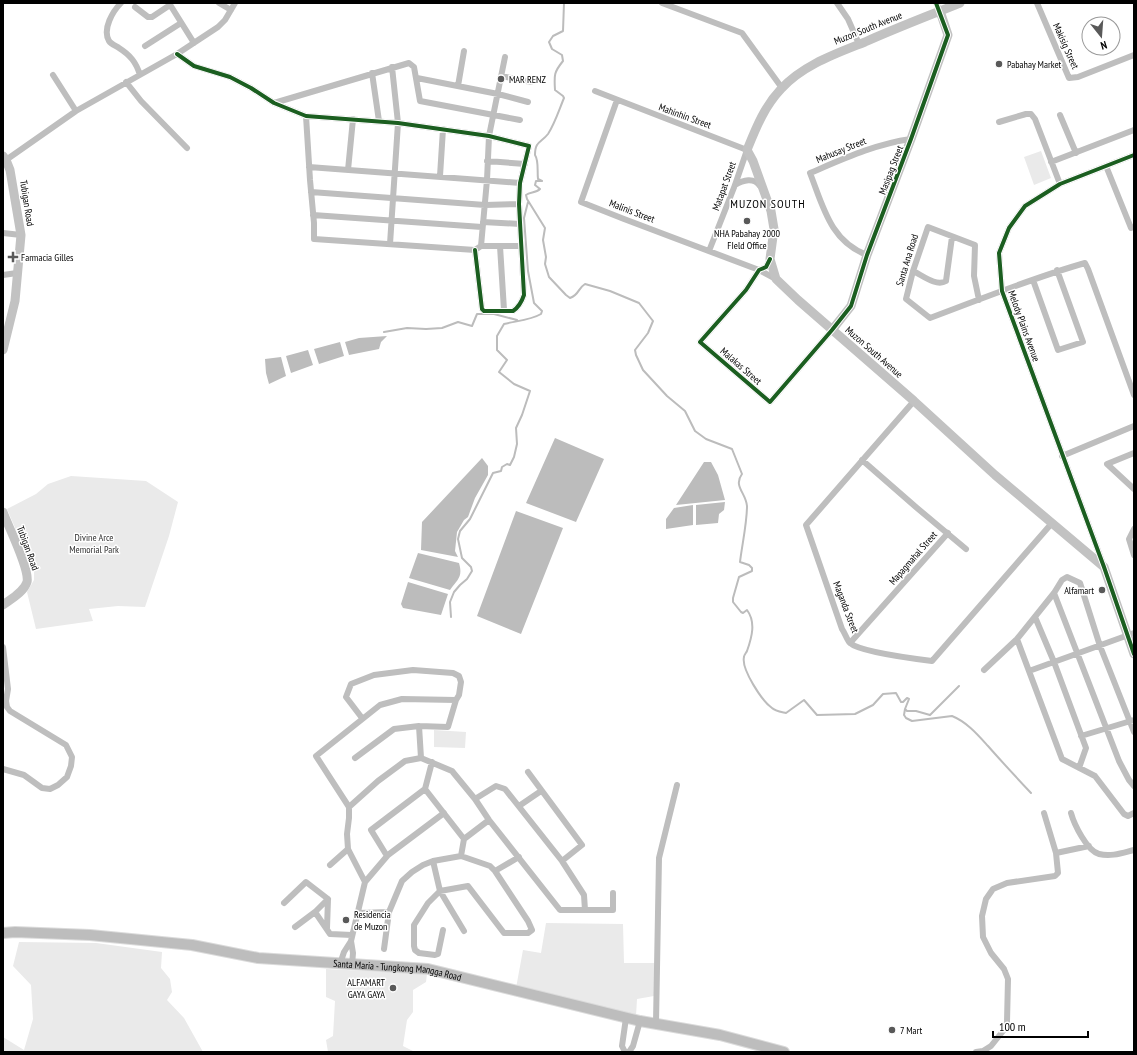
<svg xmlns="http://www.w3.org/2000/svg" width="1137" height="1055" font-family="'PT Sans Narrow',sans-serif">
  <rect width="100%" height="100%" fill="#fff"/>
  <!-- green -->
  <path fill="#eaeaea" d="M1041,151L1051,178L1034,185L1024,157Z
    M71,476L146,481L178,502L169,536L145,607L118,606L89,609L93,621L36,629L27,592L34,580V572L7,509L36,494L48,484Z
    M434,730L466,732L465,748L434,747Z
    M546,923L623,924L624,963H654V996L637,999L636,1016L516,988L523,950L541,953Z
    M19,942L96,943L162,952L161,968L170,979L172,992L167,1000L184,1018L203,1052H3V1037L24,1050L33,1019L31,985L13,966Z
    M326,969L427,974L426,982L413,990V1012L407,1020L403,1046L415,1052H328L326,1040L333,1036L335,1001L326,997Z"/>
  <!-- water -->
  <path fill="#bcbcbc" d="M387,336L381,342L379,349L349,355L345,342L359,338Z
    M340,342L344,356L319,364L314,349Z
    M308,350L313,365L291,373L286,356Z
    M281,357L286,376L269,384L266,373L265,359Z
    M555,438L604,459L576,522L526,503Z
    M482,458L488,466V475L475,498L468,517L464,520L457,532L455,551L458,557L421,550L422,522Z
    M704,462H711L718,475L725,500L676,505Z
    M725,502L724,510L719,514L718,523L696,525V505Z
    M693,505V525L666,529V519L674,508Z
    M516,511L563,528L521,634L477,616Z
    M418,553L459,563C463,577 458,579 450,590L409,578Z
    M408,582L448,594L441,615L403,608L401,604Z"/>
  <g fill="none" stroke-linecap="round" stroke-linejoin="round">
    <!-- stream -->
    <path stroke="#bcbcbc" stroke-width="2" d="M564,3L563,31L553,36L549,42L552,49L562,55L563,61C554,72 554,75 555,90L563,96L564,98C559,110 555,123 548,134C541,143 535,141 535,155C539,161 537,171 538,179L542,181H536L535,185L540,189C536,193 530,192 526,195L527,199L545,228L543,240L546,257L545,264L549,277L566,295L570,298C580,294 577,289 585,284L610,291L639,303L653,321L648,333L635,350L636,355L643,370L667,396L685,411L695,431L706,439L732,449L742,474C733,486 746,493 747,506C747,523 742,545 740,562L749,565L752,568V571L739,577L733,598V602L741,612L743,613L747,610C756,622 752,637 747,651C746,653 744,655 744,657C741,669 762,701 772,708C775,711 782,712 786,713L804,700L817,715L855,714L873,705L883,694L896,693L901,702H903L907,698L909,699L905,709L907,711H916L930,715L959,686
      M384,332L407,328L426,329L442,328L458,322L472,326L477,314H494L517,320
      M451,617L450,602L454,592L460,585L467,579L472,571L471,567L462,558L458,539L460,531L470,519L493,473L501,471L502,467L507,464L510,465L514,457L517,444L516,428L522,415L530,391L514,384L499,372L507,360L497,350V336L504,324C516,321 531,320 541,314L542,311L534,303L528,271L524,218L528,202
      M905,709L904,715L906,718L912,721L952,716C967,722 978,735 988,746C1002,762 1016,777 1031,793"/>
    <defs>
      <g id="primary">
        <path id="s1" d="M3,933L15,932L90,935L192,945L258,958L428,969L640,1021L720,1035L784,1052"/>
      </g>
    </defs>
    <!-- primary casing -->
    <use href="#primary" stroke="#dbdbdb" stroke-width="12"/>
    <!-- street -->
    <path stroke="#bebebe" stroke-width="6" d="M121,3C113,11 102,29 109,41C111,44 116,46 119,48C130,55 136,62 140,75
      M169,3L194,43
      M219,3L231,10
      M662,3L742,33L782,88
      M837,3L848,19L859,44
      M936,3L940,11
      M1037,3L1069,78L1078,77L1134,55
      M135,7L148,17H152L170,5
      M145,46L181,23
      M177,54L194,66L230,77L251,88L274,103L306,116L398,123L489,136L529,146L520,183L519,204L524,295C522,301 519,307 513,311H484L482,309L475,250
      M372,73L379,121
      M53,75L76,111
      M501,76L531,82
      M417,78L498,94L528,102
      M126,82L141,101L187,148
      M458,86L464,51
      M595,91L747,150L735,185L709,251
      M617,100L581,202L624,219L759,270L776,279
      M274,103L409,63L414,67L420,101L520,120
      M1060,115L1076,153
      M306,116L310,180L314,223V239L475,250L481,246H521
      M999,122L1026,114H1031L1035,119L1060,184
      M6,160L76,111L177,54L218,27L225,20L235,3
      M487,161L525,164
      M1051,162L1134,130
      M1106,166L1131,228L1134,227
      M309,167L520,183
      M348,170L353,119
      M440,176L443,129
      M735,185C743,180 754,177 760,186
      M311,192L485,205L519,204
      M313,215L482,227
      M483,222L520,224
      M3,233L21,235
      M390,244L398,123L392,67
      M481,246L487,180L489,136L505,57
      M500,246L504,310
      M867,255C830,241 823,206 810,173C843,159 875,144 911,139
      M770,259L766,267L759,270L746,290L700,342L770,402L832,330
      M913,271C922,275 936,287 946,281L952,237
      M3,275L17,273
      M1033,280L1058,350L1083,342L1057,270
      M979,300L974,276L975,245L928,227L913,271L906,299L930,318C981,299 1032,278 1085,263L1088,269L1134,395
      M914,401L806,525L842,629C845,633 847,640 850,643C860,652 916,659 932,661L1052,523
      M1134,453L1107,464L1134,489
      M1062,456L1134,426
      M862,460L917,508L966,549
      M1134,529L1129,539L1134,555
      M1103,564L1002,291L999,253L1009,228L1025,206L1060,184L1134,155
      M1054,593L1119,761L1129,780L1134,786
      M1035,617L1054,662L1086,748L1079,768
      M1017,639L1062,759L1095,776L1124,814L1128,816L1134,813
      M850,643L948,533
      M3,647L8,689L6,701L7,707L10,711L66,745L72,757L71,766L67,777L58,785L50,789L42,788L24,775L3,769
      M984,670L1017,639L1054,593L1062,580L1067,577L1080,583L1100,646L1134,732
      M1029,671L1134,633
      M419,726L421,758
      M1081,736L1134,720
      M355,758L394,729L419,726L448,727L456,700L459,695L461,682L459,676L453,673L413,670L374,675L351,684L346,697L362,718
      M432,762L425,789L464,839L489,820
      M528,772L582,845L562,861
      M475,799L496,786L505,789L562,861L584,895L585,910
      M519,806L541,791
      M349,807L378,781L405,761L421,758L452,771L475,799L489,820L560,910H613V893
      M1044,813L1056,853
      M1071,813C1074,824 1087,851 1099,854C1111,857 1122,853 1134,850
      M387,856L371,830L425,789
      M461,856L464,839
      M433,861L440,891L464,931
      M330,865L348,849
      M495,871L519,857
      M365,882L388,855L444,813
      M284,903L306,882L328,899L327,928
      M315,912L330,934L352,935
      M358,913L389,912
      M295,927L315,912L328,899
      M384,949L389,912L402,881L412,872L423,865L433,861L461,856L490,866L495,871L528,921L532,930L528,933H504L468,886L440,891L428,903L414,925V946L415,950L419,953L435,955L438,954L443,930
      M340,964L344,952L351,941
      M352,965L353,953L351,941L365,882L348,849L347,834L349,818V807L316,756L380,705L402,699L456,700
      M656,1023L659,858L677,785
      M625,1052L622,1046L626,1018
      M629,1052L633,1046L640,1021
      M976,1052L983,1051L991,1046L1003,1031L1007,1022L1008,979L1004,969L991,953L983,937L982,916L986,899L993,889L1007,883L1055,876L1058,873L1056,853L1089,846"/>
    <!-- secondary -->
    <path stroke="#c2c2c2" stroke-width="9" d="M960,3C928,16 896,28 865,42C835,54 803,65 781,89C764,107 756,128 747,150L753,161L771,211L774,229L770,259L776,279L798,300L914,401L995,475L1104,567L1134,654
      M3,156L6,160L10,170L21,235L15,301L3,350
      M832,330L851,306L867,255L911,139L948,35L940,11
      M3,512C8,526 30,569 27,582C24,592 11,599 3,605"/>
    <!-- primary -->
    <use href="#primary" stroke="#bdbdbd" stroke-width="10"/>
    <defs>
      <path id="cycleway" d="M177,54L194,66L230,77L251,88L274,103L306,116L398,123L489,136L529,146L520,183L519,204L524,295C522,301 519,307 513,311H484L482,309L475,250
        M1134,155L1060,184L1025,206L1009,228L999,253L1002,291L1104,567L1134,654
        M770,259L766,267L759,270L746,290L700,342L770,402L832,330L851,306L867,255L911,139L948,35L936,3"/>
    </defs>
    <!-- cycleway casing -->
    <use href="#cycleway" stroke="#fff" stroke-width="6"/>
    <!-- cycleway -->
    <use href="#cycleway" stroke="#1b5e20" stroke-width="4"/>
  </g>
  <!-- markers -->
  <g fill="#595959" stroke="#fff" stroke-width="1.5">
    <circle cx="999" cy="64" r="4"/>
    <circle cx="501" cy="79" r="4"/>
    <circle cx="747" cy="221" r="4"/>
    <path d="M11 251h4v4h4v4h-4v4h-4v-4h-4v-4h4z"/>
    <circle cx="1102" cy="590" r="4"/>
    <circle cx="346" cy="920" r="4"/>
    <circle cx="393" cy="988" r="4"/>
    <circle cx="892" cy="1030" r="4"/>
  </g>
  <g text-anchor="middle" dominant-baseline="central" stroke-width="3" stroke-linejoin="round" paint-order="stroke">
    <!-- street labels -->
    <g font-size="10" fill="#000" stroke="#fff">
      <text transform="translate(868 28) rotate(-22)">Muzon South Avenue</text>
      <text transform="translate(1066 46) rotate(66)">Makisig Street</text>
      <text transform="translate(685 116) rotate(20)">Mahinhin Street</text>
      <text transform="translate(841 150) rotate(-22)">Mahusay Street</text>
      <text transform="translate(891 170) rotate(-69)">Masipag Street</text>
      <text transform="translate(724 186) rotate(-70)">Matapat Street</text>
      <text transform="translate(27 203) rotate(81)">Tubigan Road</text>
      <text transform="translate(632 211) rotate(21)">Malinis Street</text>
      <text transform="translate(907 260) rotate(-73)">Santa Ana Road</text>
      <text transform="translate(1024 326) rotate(70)">Melody Plains Avenue</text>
      <text transform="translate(874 352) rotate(41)">Muzon South Avenue</text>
      <text transform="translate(741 366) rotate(41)">Malakas Street</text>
      <text transform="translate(28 548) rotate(70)">Tubigan Road</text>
      <text transform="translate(913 558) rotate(-49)">Mapagmahal Street</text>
      <text transform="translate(846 607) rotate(69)">Maganda Street</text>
      <text stroke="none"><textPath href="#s1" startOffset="397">Santa Maria - Tungkong Mangga Road</textPath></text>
    </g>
    <!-- poi labels -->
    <g font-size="10" fill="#000" stroke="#fff" text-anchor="start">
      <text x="1007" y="64">Pabahay Market</text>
      <text x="509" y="79">MAR RENZ</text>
      <text x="747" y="233" text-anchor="middle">NHA Pabahay 2000<tspan x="747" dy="12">FIeld Office</tspan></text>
      <text x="21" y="257">Farmacia Gilles</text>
      <text x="1094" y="590" text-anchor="end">Alfamart</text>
      <text x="354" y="914">Residencia<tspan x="354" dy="12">de Muzon</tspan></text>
      <text x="385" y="982" text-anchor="end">ALFAMART<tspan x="385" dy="12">GAYA GAYA</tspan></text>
      <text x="900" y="1030">7 Mart</text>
    </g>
    <!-- park labels -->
    <g font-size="10" fill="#303030" stroke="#fff">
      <text x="94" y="537">Divine Arce<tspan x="94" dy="12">Memorial Park</tspan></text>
    </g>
    <!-- quarter labels -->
    <g font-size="12" letter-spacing="1" fill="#000" stroke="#fff">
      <text x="768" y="203">MUZON SOUTH</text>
    </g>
  </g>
  <!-- border -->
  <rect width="1137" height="1055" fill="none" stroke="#000000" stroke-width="8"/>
  <!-- north arrow -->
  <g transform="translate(1101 36) rotate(163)"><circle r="19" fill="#ffffff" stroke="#999999"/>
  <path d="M0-3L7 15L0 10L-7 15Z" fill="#595959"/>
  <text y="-6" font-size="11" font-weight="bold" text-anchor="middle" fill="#000000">N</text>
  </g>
  <!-- scale -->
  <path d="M993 1031v6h95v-6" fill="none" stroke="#000000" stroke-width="2"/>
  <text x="999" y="1031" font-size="12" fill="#000000" stroke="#ffffff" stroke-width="3" paint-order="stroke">100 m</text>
</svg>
